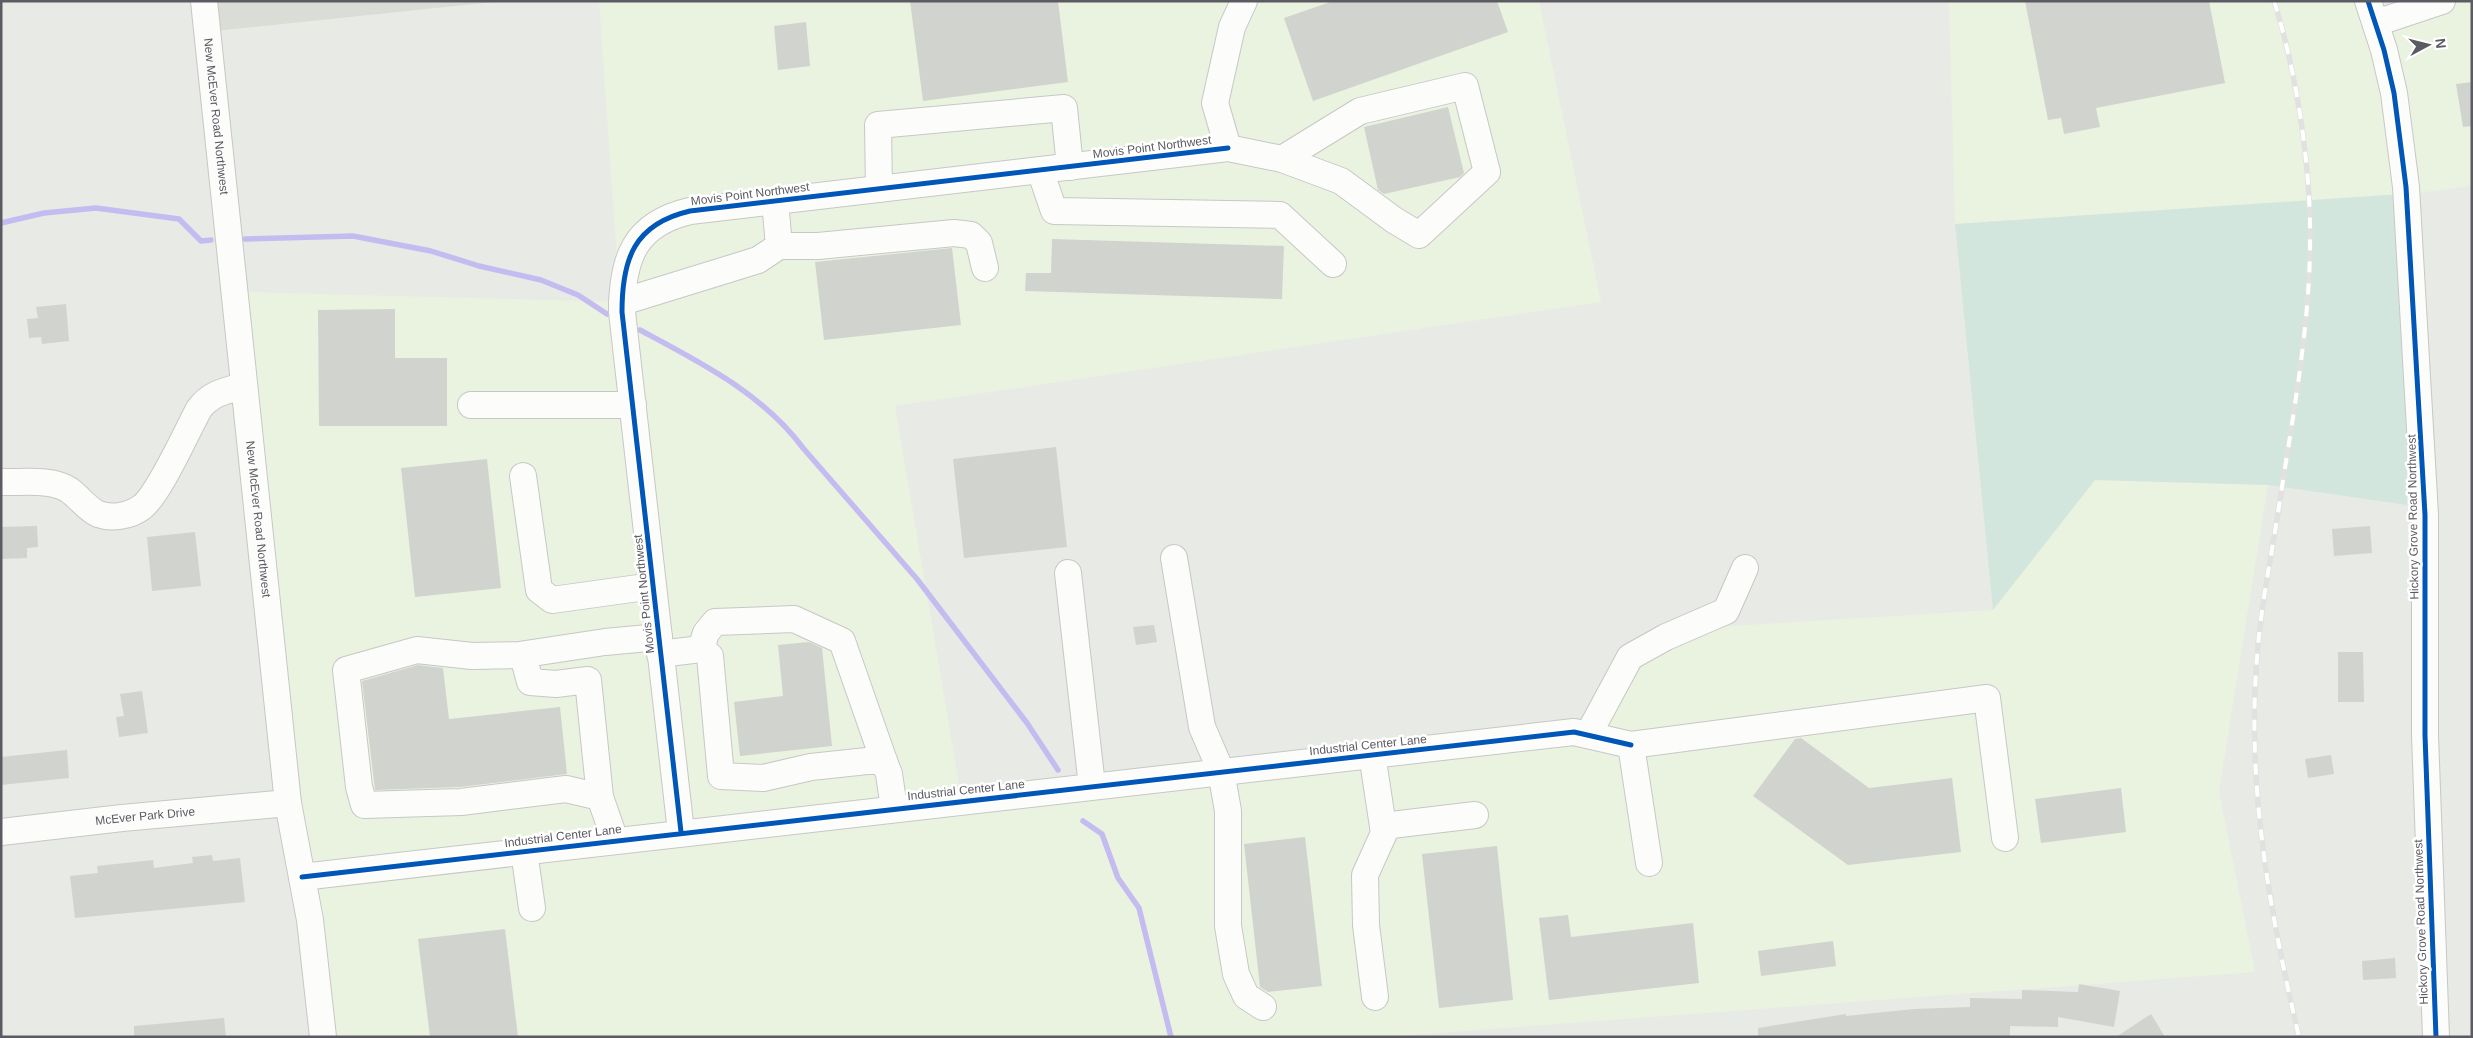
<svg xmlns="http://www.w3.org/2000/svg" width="2473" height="1038" font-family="Helvetica,sans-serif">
  <rect width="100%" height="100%" fill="#e8eae5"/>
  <!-- commercial -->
  <path fill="#eaf3df" d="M599,1H1539L1601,302L895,406L960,790L1595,740L1665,630L1993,610L2095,480L2268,485L2219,791L2255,972L1384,1037H325L241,292L620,302Z
    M1949,1H2356L2358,11L2428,1H2472V186L2401,195L1955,224Z"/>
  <!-- education -->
  <path fill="#daddd5" d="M212,1H503L215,31Z"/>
  <!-- green -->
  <path fill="#d3e6de" d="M2401,194L2407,220V505L2268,485L2095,480L1993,610L1955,224Z"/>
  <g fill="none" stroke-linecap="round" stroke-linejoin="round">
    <!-- stream -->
    <path stroke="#c4bcf1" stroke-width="5.5" d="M1,223L44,213L96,208L179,219L201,241L211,240
      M245,239L353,236L431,251L479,266L541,280L578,295L607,314
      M640,330C700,362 762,393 803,448L917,579L1027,723L1058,770
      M1083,821L1102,834L1118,878L1139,908L1171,1037"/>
  </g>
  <!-- building -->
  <path fill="#d1d3cf" d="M910,1H1058L1068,82L923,101Z
    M1333,1H1497L1508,32L1313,101L1284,18Z
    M2025,1H2209L2225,83L2096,108L2100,127L2064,134L2061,118L2048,120Z
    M806,22L810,66L778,70L774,26Z
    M2472,82V126L2463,127L2456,84Z
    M1448,107L1464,173L1460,177L1384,194L1378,190L1364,127Z
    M1052,239L1284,246L1282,299L1025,291L1026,273H1051Z
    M952,248L961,325L824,340L815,262Z
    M66,304L69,341L42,344L41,337L29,338L27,319L38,318L36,307Z
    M395,309V358H447V426H319L318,310Z
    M1056,447L1067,547L964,558L953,459Z
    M487,459L501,588L415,597L401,468Z
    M37,526L38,547L27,548V558L1,559V527Z
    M2370,526L2372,553L2334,556L2332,529Z
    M195,532L201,586L152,591L147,537Z
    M1154,625L1157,642L1136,645L1133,627Z
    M809,642L822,648L832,746L740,756L734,702L783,696L778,645Z
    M2338,652H2363L2364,702H2338Z
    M418,665L443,668L449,719L560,707L567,774L460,787L375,790L362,681Z
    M142,691L148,733L119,737L116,717L124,716L120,694Z
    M1801,738L1869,788L1952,778L1961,852L1848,865L1753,796L1795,739Z
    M67,750L69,778L1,785V757Z
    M2331,755L2334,774L2308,778L2305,759Z
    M2121,788L2126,832L2041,843L2035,799Z
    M1305,837L1322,986L1268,992L1260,987L1244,844Z
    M1497,846L1513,1000L1439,1008L1422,854Z
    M212,855L213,861L240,858L245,902L75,918L70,876L98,873L97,866L153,860L154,868L193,863L192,857Z
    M1568,915L1571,937L1693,923L1699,983L1549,1000L1539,918Z
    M505,929L518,1037H430L418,939Z
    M1833,941L1836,966L1761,976L1758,951Z
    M2395,958L2396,978L2363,980L2362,961Z
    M2079,984L2120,991L2114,1027L2058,1017V1027L2010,1026V1037H1758V1028L1846,1014V1016L1914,1009L1970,1007V998L2022,999V990L2078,992Z
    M2151,1014L2165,1037H2116Z
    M224,1018L226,1037H134V1026Z"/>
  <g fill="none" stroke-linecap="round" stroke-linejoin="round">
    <defs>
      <g id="minor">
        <path id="s1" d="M204,1L288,803L310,920L323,1037"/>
        <path d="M2368,1L2384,50L2394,93L2406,187L2425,515V735L2436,1037"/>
        <path d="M2376,23L2442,1"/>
        <path d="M1228,148L1215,103L1232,27L1244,1"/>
        <path d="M1040,170L1054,211L1280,215L1333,264"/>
        <path d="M879,189L878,125L1064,108L1070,167"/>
        <path d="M779,246H818L954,233L971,235L979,243L985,268"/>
        <path d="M622,302L758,260L779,246L775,201"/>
        <path d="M471,405H633"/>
        <path d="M523,476L539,590L552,600L653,586"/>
        <path d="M1,482C21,483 51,478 69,490C79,497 87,509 98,514C112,519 130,516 142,507C159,494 187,431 199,409C211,393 225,391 243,386"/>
        <path d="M1174,558L1202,727L1221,771L1228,811V926L1236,974L1246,996L1263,1007"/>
        <path d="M1068,573L1092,786"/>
        <path d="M701,649L706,633L715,622L794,619L842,641L884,761"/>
        <path d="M660,654L701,649L710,656L721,776L763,778L811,767L867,761H884L889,774L894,808"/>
        <path d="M523,655L530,682L556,684L588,680L600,797"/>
        <path d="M1588,735L1630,657L1666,637L1726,611L1745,568"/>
        <path d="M1631,745L1649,863"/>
        <path d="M1372,754L1384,833L1365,875L1366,925L1375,997"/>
        <path d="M1383,826L1475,815"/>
        <path id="s2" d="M1,832L122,818L288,803"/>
        <path d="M681,832L622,312C622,259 634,224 690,211L1228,148L1282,159L1341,181L1394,220L1419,235L1487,172L1465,86L1360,111L1282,159"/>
        <path d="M615,840L600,797L566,789L461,802L364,805L359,787L346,670L417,650L472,656L519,655L605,642L659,637"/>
        <path d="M524,851L532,908"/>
        <path d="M302,877L1574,732L1631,745L1987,698L2005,838"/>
      </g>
    </defs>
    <!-- minor casing -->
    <use href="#minor" stroke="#c7c7c7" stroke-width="28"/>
    <!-- minor -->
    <use href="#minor" stroke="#fcfcfb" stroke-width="26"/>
    <defs>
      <path id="rail" d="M2274,1C2295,67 2309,155 2310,224C2312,317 2293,414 2279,506C2272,553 2262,600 2258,646C2245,779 2269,909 2299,1037"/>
    </defs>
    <!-- rail casing -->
    <use href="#rail" stroke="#e0e1e0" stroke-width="5.5"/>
    <!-- rail -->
    <use href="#rail" stroke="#fff" stroke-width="4" stroke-dasharray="11" stroke-linecap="butt"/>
    <defs>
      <path id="cycleway" d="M2368,1L2384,50L2394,93L2406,187L2425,515V735L2436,1037
        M681,832L622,312C622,259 634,224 690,211L1228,148
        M302,877L1574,732L1631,745"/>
    </defs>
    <!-- cycleway casing -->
    <use href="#cycleway" stroke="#fff" stroke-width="8"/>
    <!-- cycleway -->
    <use href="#cycleway" stroke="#0057b8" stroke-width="5"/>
  </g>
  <g text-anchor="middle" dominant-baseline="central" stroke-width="5" stroke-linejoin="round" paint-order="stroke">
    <!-- street labels -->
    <g font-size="12" fill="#5d5b62" stroke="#fff">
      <text stroke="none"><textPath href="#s1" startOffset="116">New McEver Road Northwest</textPath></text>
      <text transform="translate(1152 147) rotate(-7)">Movis Point Northwest</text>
      <text transform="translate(750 194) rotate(-7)">Movis Point Northwest</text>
      <text transform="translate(2413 517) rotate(-91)">Hickory Grove Road Northwest</text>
      <text stroke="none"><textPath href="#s1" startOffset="521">New McEver Road Northwest</textPath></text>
      <text transform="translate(644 594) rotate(-96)">Movis Point Northwest</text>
      <text transform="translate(1368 745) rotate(-6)">Industrial Center Lane</text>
      <text transform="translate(966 790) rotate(-6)">Industrial Center Lane</text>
      <text stroke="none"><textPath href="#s2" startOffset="145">McEver Park Drive</textPath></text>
      <text transform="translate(563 836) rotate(-7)">Industrial Center Lane</text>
      <text transform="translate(2421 922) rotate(-92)">Hickory Grove Road Northwest</text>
    </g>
  </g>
  <!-- border -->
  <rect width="2473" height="1038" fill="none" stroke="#5d5b62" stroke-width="5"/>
  <!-- north arrow -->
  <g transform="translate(2428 45) rotate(83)" stroke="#ffffff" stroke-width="4" paint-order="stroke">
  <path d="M0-4L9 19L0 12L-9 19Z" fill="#5d5b62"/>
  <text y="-8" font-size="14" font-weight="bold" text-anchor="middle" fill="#5d5b62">N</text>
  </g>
</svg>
